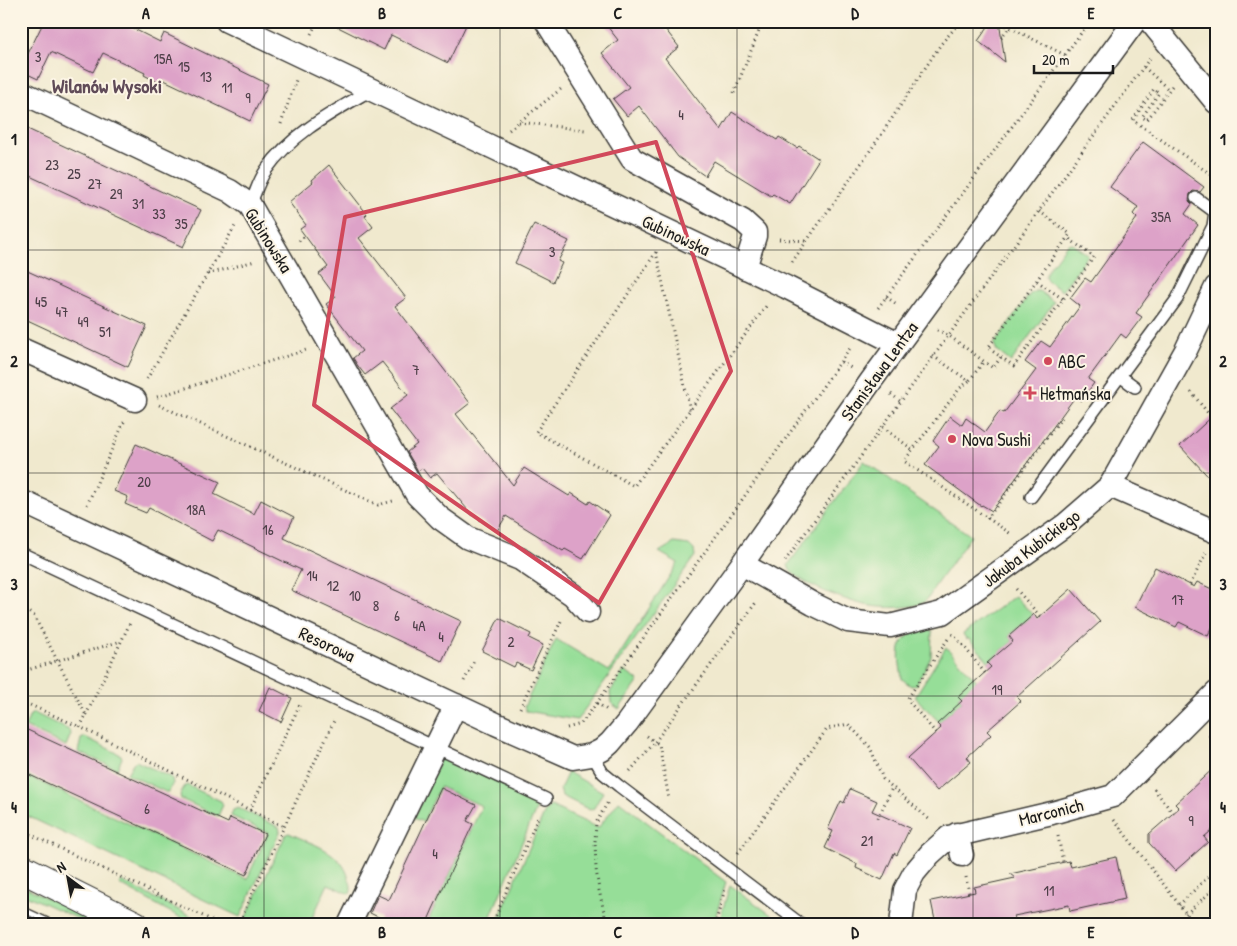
<svg xmlns="http://www.w3.org/2000/svg" width="1237" height="946" font-family="'Patrick Hand',sans-serif">
  <rect width="100%" height="100%" fill="#fcf5e5"/>
  <filter id="ink" filterUnits="userSpaceOnUse"><feTurbulence type="fractalNoise" baseFrequency=".02" numOctaves="2"/><feDisplacementMap in="SourceGraphic" scale="10" xChannelSelector="R" yChannelSelector="G"/><feConvolveMatrix kernelMatrix="1 2 1 2 8 2 1 2 1" color-interpolation-filters="sRGB"/></filter>
  <filter id="wash" filterUnits="userSpaceOnUse"><feTurbulence type="fractalNoise" baseFrequency=".0096" numOctaves="4" result="noise"/><feDisplacementMap in="SourceGraphic" scale="20" xChannelSelector="R" yChannelSelector="G"/><feGaussianBlur stdDeviation="1.12" result="paint"/><feColorMatrix in="noise" values="0 0 0 0 0 0 0 0 0 0 0 0 0 0 0 0 0 1.4 0 .05"/><feComposite in="paint" operator="in"/></filter>
  <g filter="url(#wash)">
    <rect width="100%" height="100%" fill="#f0e9ce"/>
    <!-- green -->
    <path fill="#96de98" stroke="#597d5a" d="M1072,243L1088,255L1062,291L1047,281L1045,276L1047,271L1067,244Z
      M1039,291L1054,302L1011,362L997,351L994,344L1030,294L1035,291Z
      M864,461L971,536C959,553 947,569 935,586C932,591 929,599 924,602C913,609 884,608 871,606C854,604 791,582 788,565Z
      M674,543L689,545L694,550L695,556L577,720L526,711L524,707L556,639L609,671L678,563L659,552Z
      M1015,596L1033,615L1009,636L1013,641L989,662L968,638L967,640L963,634Z
      M922,627H928L932,632L931,657L916,685L911,686L902,679C901,667 895,648 905,639C909,634 917,631 922,627Z
      M946,647L977,681L958,697L962,701L939,722L916,698V695Z
      M624,671L639,681L619,709L611,703L610,692Z
      M34,713L69,730L71,734L66,746L25,727L30,715Z
      M85,737L121,755L122,758L117,769L78,752L81,739Z
      M444,756L536,799L538,805L487,925H426L482,806L440,787L423,822L414,818L441,758Z
      M136,761L172,778L173,783L168,793L127,774L133,763Z
      M568,772L603,792L594,808L590,810L562,796L560,789Z
      M21,773L247,879L268,833L231,816L233,810L238,808L279,827L280,832L240,917L21,813Z
      M187,785L221,801L223,805L218,816L181,799L180,795L184,787Z
      M619,801L726,882L713,925H496L546,809L551,806L598,828Z
      M289,833C312,844 342,851 349,879C351,884 352,889 350,894L328,884L309,925H257L245,919L286,834Z
      M121,881L209,925H194L119,884Z
      M21,885L102,925H92L21,893Z
      M730,885L785,925H718Z"/>
    <g id="blocks">
      <!-- building -->
      <path fill="#dda2c8" d="M44,21H118L160,42L164,33L268,84L250,121L164,80L161,84L144,75L145,73L103,53L93,72L51,52L38,79L21,71V68Z
        M326,21H468L448,63L391,35L384,50Z
        M603,21H659L679,47L665,58L721,130L732,112L777,140L779,137L797,148L799,146L819,159L790,204L773,194L771,196L714,161L705,176L678,157L639,106L627,116L613,99L629,87L602,53L618,40Z
        M992,21H999L1005,62L978,41Z
        M21,126L201,210L183,247L21,172Z
        M1143,142L1204,187L1200,192L1193,191L1190,194L1189,201L1192,204L1185,214L1198,225L1136,313L1142,317L1126,338L1121,334L1088,379L1094,383L1081,401L1075,397L992,511L982,505L981,506L925,465L939,446L933,441L950,416L962,425L966,418L985,432L1000,411L1004,413L1036,370L1025,362L1041,341L1050,347L1080,306L1070,298L1085,278L1091,282L1137,218L1133,214L1138,207L1110,187Z
        M329,165L367,214L365,216L373,227L359,238L406,298L395,306L470,403L456,414L513,485L524,468L569,496L571,493L588,504L590,501L610,515L583,559L565,549L563,551L506,516L497,531L472,515L437,473L430,478L422,468L418,471L407,452L417,444L390,409L408,395L382,362L365,375L358,366L353,358L362,351L326,304L336,297L319,274L328,267L300,229L306,225L289,202L313,182L312,180Z
        M534,224L569,241L558,261L562,263L553,282L515,263Z
        M21,268L147,326L128,367L21,317Z
        M1216,413V485L1180,446Z
        M136,444L220,482L214,494L254,514L261,500L294,517L284,538L461,621L442,661L291,590L301,570L218,530L212,541L149,508L146,513L125,504L128,497L114,491Z
        M1155,567L1194,587L1197,582L1216,591V620L1208,636L1179,622L1176,627L1135,607Z
        M1071,589L1100,622L1017,697L1021,701L987,731L991,735L967,757L971,762L937,791L908,758L941,728L937,724L962,701L958,697L991,667L987,663L1013,641L1009,636L1034,614L1037,619Z
        M499,618L531,634L529,638L543,645L531,670L516,663L514,667L482,651Z
        M270,687L292,698L281,722L259,711Z
        M21,727L228,823L230,818L265,834L246,875L21,771Z
        M1216,766V827L1204,837L1208,842L1175,871L1149,843V834L1179,808L1175,804Z
        M441,788L476,805L467,821L473,824L433,909L426,925H377L380,918L370,913L378,895L389,900Z
        M850,789L877,801L872,811L910,828L897,855L894,853L882,880L856,868L857,864L825,848L833,831L828,829L841,801L844,803Z
        M1116,857L1125,899L1070,911L1069,905L1014,916L1016,922L1003,925H936L931,901L975,892L974,887L1015,878L1010,874L1069,861L1071,867Z"/>
    </g>
  </g>
  <g filter="url(#ink)">
    <use href="#blocks" fill-opacity="0" stroke="#3c3b37" stroke-width="1"/>
    <g fill="none" stroke-linecap="round" stroke-linejoin="round">
      <defs>
        <path id="lane" d="M250,205C255,194 259,180 266,170C292,133 333,112 371,90
          M1135,387L1120,376L1177,299L1213,226L1215,212L1196,198
          M1031,497L1120,376
          M21,553L546,799
          M592,755L603,773L619,786L802,925
          M21,912L49,925"/>
        <path id="street" d="M227,21L786,287L898,344
          M546,21L632,159L743,221L755,232V236L745,268
          M1150,21L1216,102
          M21,92L230,191L250,205L417,495L440,518L468,538L520,559L573,595L588,612
          M21,349L135,400
          M1110,486L1216,532
          M21,501L496,724L573,758L592,755L602,750L610,743L627,723L742,564L871,381L1135,21
          M742,564L813,604L848,621L890,626L942,613L1065,525L1110,486L1186,350L1216,287
          M957,834L962,855
          M349,925L456,705
          M901,925L905,890L914,873L930,854L949,837L1052,813L1113,796L1216,693"/>
        <path id="secondary" d="M21,868L135,925"/>
      </defs>
      <!-- lane casing -->
      <use href="#lane" stroke="#3c3b37" stroke-width="14"/>
      <!-- street casing -->
      <use href="#street" stroke="#3c3b37" stroke-width="25"/>
      <!-- secondary casing -->
      <use href="#secondary" stroke="#3c3b37" stroke-width="30"/>
      <!-- path -->
      <path stroke="#3c3b37" stroke-width="3" stroke-dasharray="1 4" stroke-linecap="butt" d="M997,21L1065,55
        M311,34L318,21
        M1001,38L1009,27
        M1144,67L1169,90
        M1172,86L1147,120L1142,117L1159,93L1154,89L1133,120L1216,178
        M734,93L763,21
        M519,122L585,130
        M281,124L296,80
        M509,130L561,89
        M779,239L805,241
        M299,241L305,236
        M656,252L536,432L634,486L767,305
        M656,252L690,410
        M792,262L879,138L941,44L961,21
        M208,274L255,261
        M1037,281L1063,299
        M886,297L898,305
        M878,308L1090,21
        M937,330L948,335L993,368L1001,357L988,348L1070,234L1039,211
        M933,356L969,381L984,361
        M1001,357L1014,366L1094,257L1068,238
        M841,362L851,368
        M147,379L235,226
        M969,381L960,388L904,461L1011,534
        M1191,392L1208,413
        M891,394L900,401
        M157,397L306,350
        M159,405L378,505L393,501
        M883,427L913,450
        M87,505L124,422
        M987,519L1063,416
        M785,561L1150,58
        M1190,585L1206,553
        M1016,589L1040,616
        M21,607L34,616L86,715L80,727L250,810L300,704
        M952,634L962,644L985,673
        M21,672L121,641
        M464,681L475,660
        M21,701L80,727
        M597,703L607,710
        M520,708L562,619
        M86,715L130,623
        M567,728L581,724L597,703L851,347
        M936,733L911,704L908,698L950,636
        M1209,735L1216,743
        M647,736L655,742L757,601
        M630,771L655,742L659,744L669,799
        M1154,789L1173,813
        M250,810L284,827
        M878,818L892,788
        M1114,820L1195,925
        M21,830L222,925
        M1058,836L1063,862
        M738,853L827,729L848,724L870,747L883,779L931,821
        M966,877L969,893
        M1179,905L1216,869
        M1186,914L1216,887
        M820,921L826,925
        M241,922L247,905L334,721
        M492,925L539,815
        M607,925L599,890L596,869L595,842L596,823L609,800
        M715,925L725,889"/>
      <!-- lane -->
      <use href="#lane" stroke="#fff" stroke-width="11"/>
      <!-- street -->
      <use href="#street" stroke="#fff" stroke-width="22"/>
      <!-- secondary -->
      <use href="#secondary" stroke="#fff" stroke-width="28"/>
      <!-- tram -->
      <path stroke="#1c1c1c" stroke-width="1" d="M21,912L49,925"/>
    </g>
  </g>
  <!-- marked area -->
  <path fill="none" stroke="#d1495b" stroke-width="4" stroke-linejoin="round" d="M656,142L731,371L599,603L314,405L345,217Z"/>
  <!-- grid -->
  <path fill="none" stroke="#1c1c1c" stroke-width="1" stroke-opacity="0.55" d="M264,21V925M500,21V925M737,21V925M973,21V925M21,250H1216M21,473H1216M21,696H1216"/>
  <!-- markers -->
  <g fill="#d1495b" stroke="#fcf5e5" stroke-width="2">
    <circle cx="1048" cy="361" r="5"/>
    <path d="M1027.5 385.5h5v5h5v5h-5v5h-5v-5h-5v-5h5z"/>
    <circle cx="952" cy="439" r="5"/>
  </g>
  <g text-anchor="middle" dominant-baseline="central" stroke-width="4" stroke-linejoin="round" paint-order="stroke">
    <!-- number labels -->
    <g font-size="15" fill="#4c3e47">
      <text x="38" y="56">3</text>
      <text x="163" y="58">15A</text>
      <text x="184" y="66">15</text>
      <text x="206" y="76">13</text>
      <text x="227" y="87">11</text>
      <text x="248" y="97">9</text>
      <text x="681" y="114">4</text>
      <text x="52" y="164">23</text>
      <text x="74" y="173">25</text>
      <text x="95" y="183">27</text>
      <text x="116" y="193">29</text>
      <text x="138" y="203">31</text>
      <text x="159" y="213">33</text>
      <text x="1161" y="216">35A</text>
      <text x="181" y="223">35</text>
      <text x="552" y="251">3</text>
      <text x="41" y="301">45</text>
      <text x="62" y="311">47</text>
      <text x="83" y="321">49</text>
      <text x="105" y="331">51</text>
      <text x="416" y="369">7</text>
      <text x="144" y="481">20</text>
      <text x="196" y="509">18A</text>
      <text x="268" y="529">16</text>
      <text x="312" y="575">14</text>
      <text x="333" y="585">12</text>
      <text x="355" y="595">10</text>
      <text x="1178" y="599">17</text>
      <text x="376" y="605">8</text>
      <text x="397" y="615">6</text>
      <text x="419" y="625">4A</text>
      <text x="441" y="636">4</text>
      <text x="511" y="641">2</text>
      <text x="997" y="689">19</text>
      <text x="147" y="808">6</text>
      <text x="1191" y="820">9</text>
      <text x="867" y="840">21</text>
      <text x="435" y="853">4</text>
      <text x="1049" y="890">11</text>
    </g>
    <!-- street labels -->
    <g font-size="18" fill="#1c1c1c" stroke="#fcf5e5">
      <text transform="translate(676 235) rotate(25)">Gubinowska</text>
      <text transform="translate(269 240) rotate(58)">Gubinowska</text>
      <text transform="translate(879 371) rotate(-54)">Stanisława Lentza</text>
      <text transform="translate(1031 548) rotate(-37)">Jakuba Kubickiego</text>
      <text transform="translate(327 644) rotate(25)">Resorowa</text>
      <text transform="translate(1051 812) rotate(-14)">Marconich</text>
    </g>
    <!-- poi labels -->
    <g font-size="18" fill="#1c1c1c" stroke="#fcf5e5" text-anchor="start">
      <text x="1058" y="361">ABC</text>
      <text x="1040" y="393">Hetmańska</text>
      <text x="962" y="439">Nova Sushi</text>
    </g>
    <!-- quarter labels -->
    <g font-size="20" font-weight="bold" fill="#604b58" stroke="#fcf5e5">
      <text x="107" y="85">Wilanów Wysoki</text>
    </g>
  </g>
  <!-- margin -->
  <rect width="1237" height="946" fill="none" stroke="#fcf5e5" stroke-width="55"/>
  <!-- north arrow -->
  <g transform="translate(68 878) rotate(328)" stroke="#fcf5e5" stroke-width="4" paint-order="stroke">
  <path d="M0-4L9 19L0 12L-9 19Z" fill="#1c1c1c"/>
  <text y="-8" font-size="14" font-weight="bold" text-anchor="middle" fill="#1c1c1c">N</text>
  </g>
  <!-- scale -->
  <path d="M1034 65v8h79v-8" fill="none" stroke="#1c1c1c" stroke-width="2.5"/>
  <text x="1042" y="65" font-size="15" fill="#1c1c1c" stroke="#fcf5e5" stroke-width="4" paint-order="stroke">20 m</text>
  <rect x="28" y="28" width="1182" height="890" fill="none" stroke="#1c1c1c" stroke-width="2"/>
  <g font-size="16" text-anchor="middle" font-weight="bold" fill="#1c1c1c">
    <text x="146" y="19">A</text>
    <text x="382" y="19">B</text>
    <text x="618" y="19">C</text>
    <text x="855" y="19">D</text>
    <text x="1091" y="19">E</text>
    <text x="14" y="145">1</text>
    <text x="1223" y="145">1</text>
    <text x="14" y="367">2</text>
    <text x="1223" y="367">2</text>
    <text x="14" y="590">3</text>
    <text x="1223" y="590">3</text>
    <text x="14" y="813">4</text>
    <text x="1223" y="813">4</text>
    <text x="146" y="938">A</text>
    <text x="382" y="938">B</text>
    <text x="618" y="938">C</text>
    <text x="855" y="938">D</text>
    <text x="1091" y="938">E</text>
  </g>
</svg>
